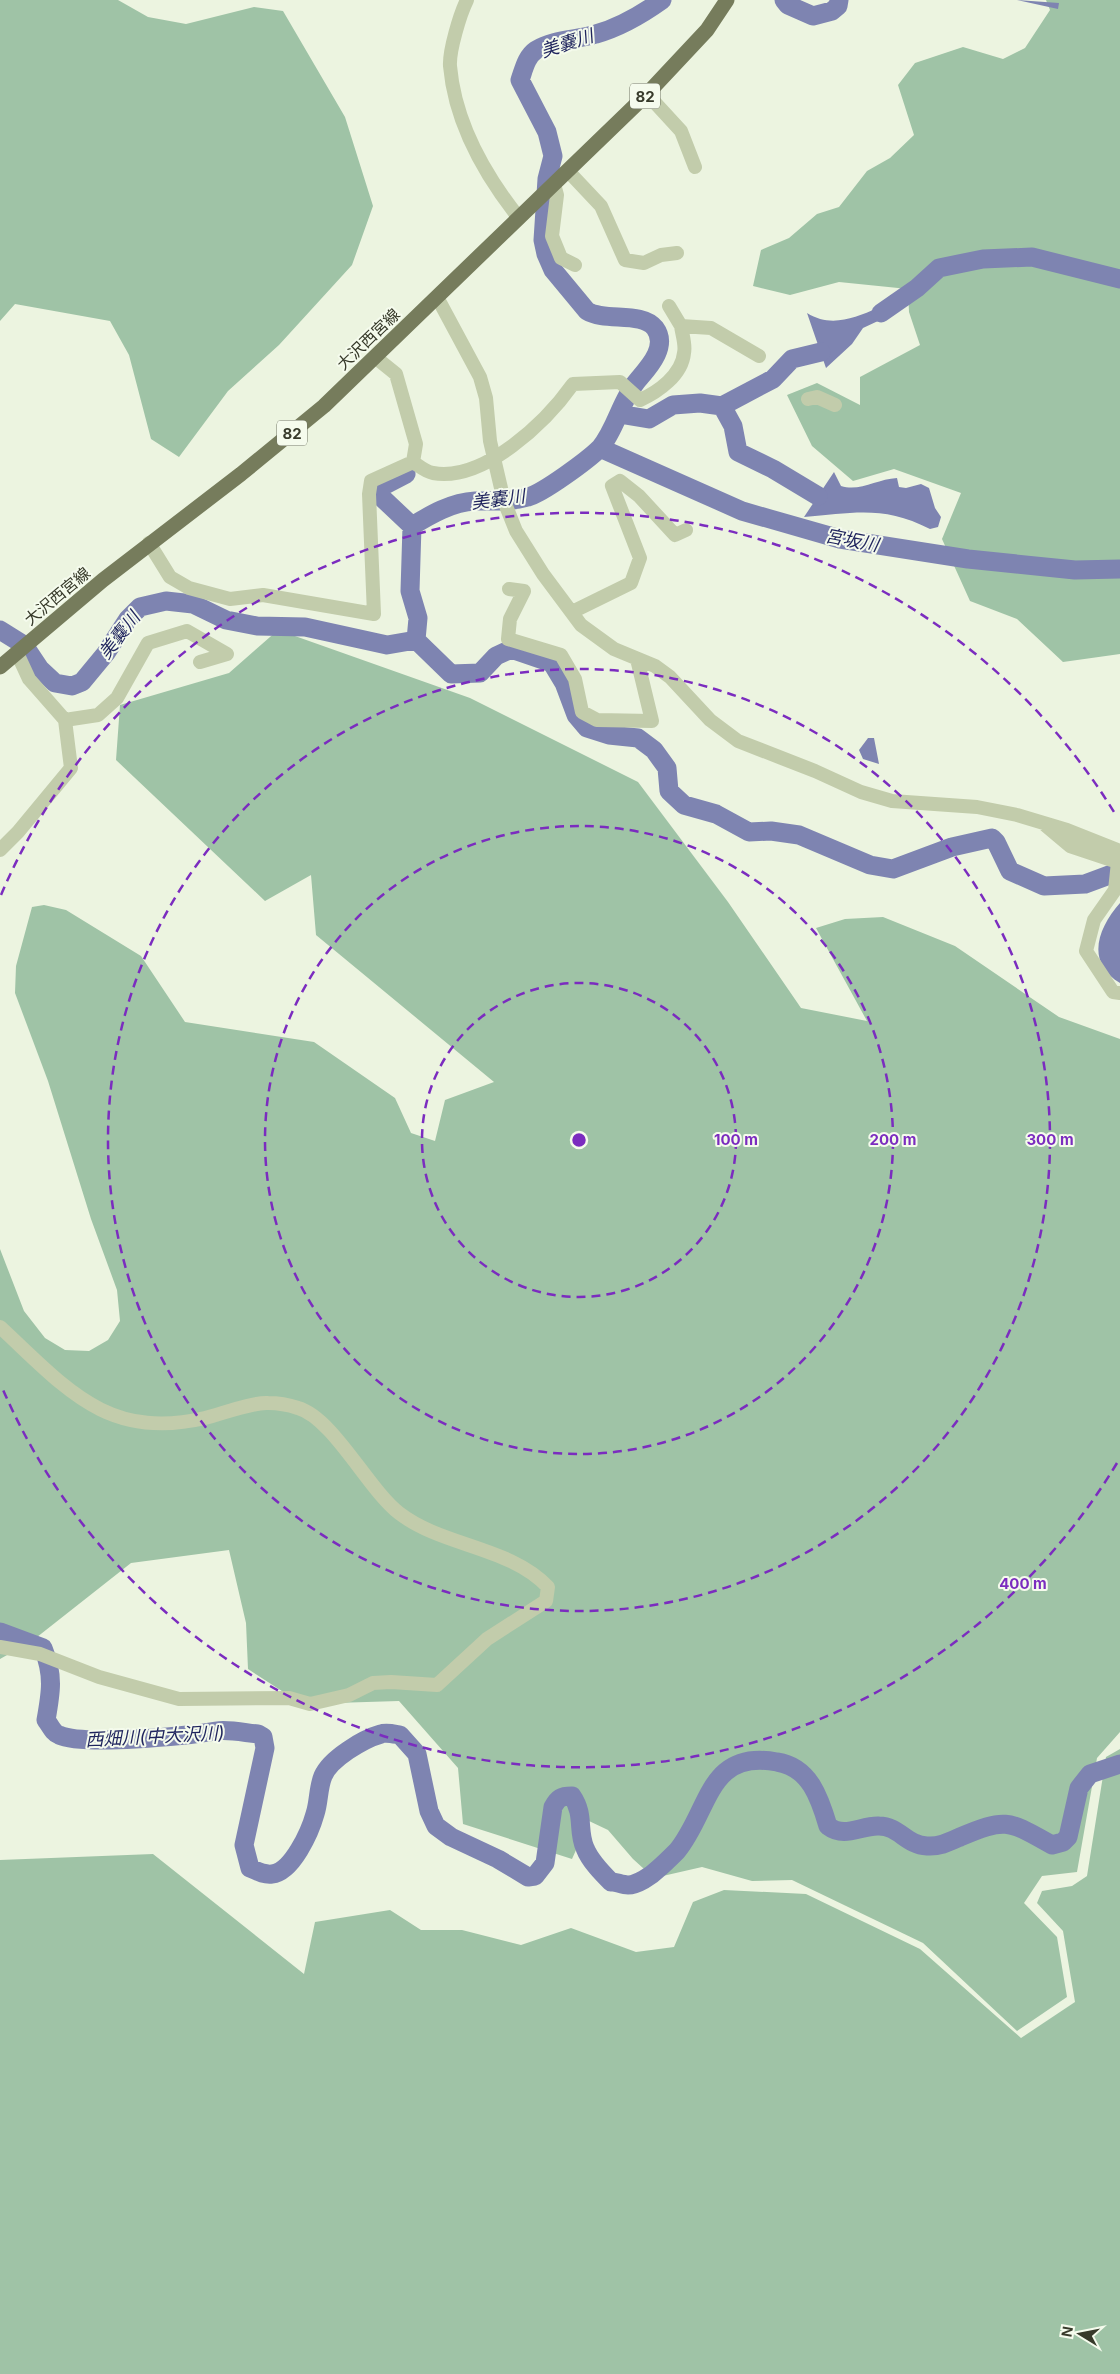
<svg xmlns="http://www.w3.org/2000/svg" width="1120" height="2374" font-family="Inter,'Noto Sans JP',sans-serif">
  <rect width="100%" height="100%" fill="#ecf4e0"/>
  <!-- green -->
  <path fill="#9fc3a6" d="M0,0H118L148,17L186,24L254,7L283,11L345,117L373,206L352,265L279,345L228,391L179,457L151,439L129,355L110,321L15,304L0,321Z
    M1046,0H1120V654L1063,662L1017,619L970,601L942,539L961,493L894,469L853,481L812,446L787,395L817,383L860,405V377L920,345L909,312L908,289L839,282L790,295L753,286L761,250L789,238L817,214L839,207L867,171L890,158L914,135L898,85L915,63L963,47L1003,59L1025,48L1050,10Z
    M278,630L470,698L638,782L728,902L801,1008L867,1021L816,928L845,919L883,917L955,946L1059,1017L1120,1039V1732L1097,1758L1077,1872L1042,1876L1024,1903L1057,1937L1067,1997L1017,2031L923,1943L792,1880L752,1881L702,1867L654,1878L633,1859L608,1830L589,1821L572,1859L463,1824L458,1768L399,1701L302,1704L248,1669L246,1623L229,1550L131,1563L32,1641L0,1659V1249L24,1311L45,1338L65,1350L89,1351L108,1340L120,1321L117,1290L91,1219L48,1081L15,993L16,966L32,907L44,905L66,910L141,956L185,1022L314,1042L395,1098L411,1133L435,1141L445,1100L494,1082L316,935L311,875L265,901L116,760L120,705L229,673Z
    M1120,1749V2374H0V1860L153,1854L304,1974L315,1922L390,1910L421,1930H462L521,1945L571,1928L636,1952L674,1947L693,1902L724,1890L806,1894L920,1949L1021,2038L1075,2002L1063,1931L1037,1903L1042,1891L1072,1886L1087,1876L1106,1757Z"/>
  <!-- water -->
  <path fill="#7e84b1" d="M1017,0L1059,3L1058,9Z
    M878,308L881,313L878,321L863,328L852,344L826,368L807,313C831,328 854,318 878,308Z
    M834,472L841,486C860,492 877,479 897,478L899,487L906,488L921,484L929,488L935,508L941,517L938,527L930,529C884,505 853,513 804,517Z
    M868,738H874L879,764L863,759L859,750Z
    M1120,903V983C1085,962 1098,928 1120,903Z"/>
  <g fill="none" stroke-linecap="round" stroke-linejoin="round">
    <!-- river -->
    <path stroke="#7e84b1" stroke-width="19" d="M784,0L788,5L813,16L832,11L838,6L839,0
      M881,313L917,288L939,268L983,259L1032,257L1120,279
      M722,406L733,426L738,452L773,469L818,496
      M619,414L649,419L673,405L700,403L722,406L773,379L792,359L821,352
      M600,448L742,511L840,539L968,559L1075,570L1120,569
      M406,474L381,487L378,494L412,526
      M0,630L24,645L40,669L55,683L72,686L82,682L106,653L128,619L140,607L166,601L193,604L226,620L257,626L305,627L387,645L416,640L418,618L410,591L412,526C430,515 452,502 475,501C492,501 511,502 528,497C543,493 588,460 600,448C616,429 621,400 637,381C647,369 669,347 655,328C642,311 605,322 587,311L553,270L546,254L543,240L547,179L553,156L547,132L520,80C524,69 526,57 536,50C554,39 577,40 596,34C621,27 641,15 662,0
      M416,640L451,674L480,673L496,656L511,649L552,663L564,683L576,715L587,728L609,735L638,738L654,750L667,768L669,791L684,805L716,814L749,832L771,831L799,835L870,865L893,869L952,847L992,838L996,842L1010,871L1044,886L1085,884L1120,871
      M0,1632L43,1648C54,1675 51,1692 46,1720C50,1725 53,1733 59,1735C83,1746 187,1736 216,1731C229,1729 246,1733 258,1734L263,1737L265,1748L244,1845L250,1868C257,1871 264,1875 272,1874C292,1872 310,1832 315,1814C319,1802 318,1788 323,1776C330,1759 363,1739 381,1734C386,1732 394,1734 400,1735L417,1754L429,1811L436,1826L451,1837L498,1859L528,1877L535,1876L545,1863L553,1807C558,1798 561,1796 572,1796C585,1815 577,1830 585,1848C590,1861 602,1873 611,1882C614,1881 622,1885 628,1885C637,1885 651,1876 658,1869C664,1864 671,1857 677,1851C710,1811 707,1749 777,1762C810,1767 820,1799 828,1826C845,1839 861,1825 879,1826C899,1826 906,1845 927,1846C939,1847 949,1842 960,1837C1007,1817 1009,1821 1052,1845L1063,1842L1068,1837L1079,1788L1090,1774L1120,1764"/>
    <!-- minor -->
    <path stroke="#c2ccab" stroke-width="14" d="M467,0C460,14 449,51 450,66C455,123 484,174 519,218
      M647,94L681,131L695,167
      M568,171L601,206L625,260L644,263L661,255L677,253
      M554,184L557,195L552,236L561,258L575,265
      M437,297L480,377L486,398L490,441L504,501L516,531L543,574L581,625L614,649L655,666L670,677L710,720L738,741L815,771L861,792L892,801L977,807L1017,815L1067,830L1120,851
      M669,306L681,326
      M375,357L396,374L416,444L413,462C419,466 426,472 433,473C484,482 546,422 573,384L620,382L640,400C658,392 682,375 684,353C686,345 682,334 681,326L711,328L759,356
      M808,399L817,397L835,405
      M149,543L170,577L189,588L230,599L263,595L374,614L369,494L371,481L413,462
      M509,589L524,591L510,619L508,639L561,655L575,679L582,712L597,720L652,721L637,659
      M572,612L631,583L640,558L612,486L620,481L639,496L675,535L686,530
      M65,720L98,715L117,698L148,643L187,631L227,654L200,662
      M1045,825L1070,846L1118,862L1115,890L1094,920L1086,951L1113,992L1120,993
      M0,850L18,832L71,768L65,720L29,679L17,653
      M0,1327C66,1388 107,1441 205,1418C221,1414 253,1402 268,1403C277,1403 289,1405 298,1408C333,1418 368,1489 399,1513C443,1547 509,1546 548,1587L546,1601L487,1639L437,1685L391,1682L373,1683L349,1695L310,1704L289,1698L179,1699L99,1677L40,1654L0,1647"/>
    <!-- major -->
    <path stroke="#767c5c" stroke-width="15" d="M0,667L103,580L241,474L324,406L647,94L707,30L727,0"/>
  </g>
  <!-- distance rings -->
  <g fill="none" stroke="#7b2cbf" stroke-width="2.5" stroke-dasharray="9 6">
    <circle cx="579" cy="1140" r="157"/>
    <circle cx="579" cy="1140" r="314"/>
    <circle cx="579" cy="1140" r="471"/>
    <path d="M1117 1463A628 628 0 0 1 1 1385M1 895A628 628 0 0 1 1117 817"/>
  </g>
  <g text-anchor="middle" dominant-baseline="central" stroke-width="4" stroke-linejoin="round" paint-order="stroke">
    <!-- shield labels -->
    <g fill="#f5fbed" stroke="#707464" stroke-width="1">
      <rect x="630" y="83.5" width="30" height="25" rx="4"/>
      <rect x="277" y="420.5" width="30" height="25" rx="4"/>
    </g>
    <g font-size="15" font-weight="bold" fill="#373a2a">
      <text x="645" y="96">82</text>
      <text x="292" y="433">82</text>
    </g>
    <!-- street labels -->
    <g font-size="16" fill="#373a2a" stroke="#f5fbed">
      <text transform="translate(368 339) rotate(-44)">大沢西宮線</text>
      <text transform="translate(57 596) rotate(-40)">大沢西宮線</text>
    </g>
    <!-- water labels -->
    <g font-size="18" font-style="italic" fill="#1f245d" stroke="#f5fbed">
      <text transform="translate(567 43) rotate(-18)">美嚢川</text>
      <text transform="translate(498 499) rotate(-7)">美嚢川</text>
      <text transform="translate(852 540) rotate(11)">宮坂川</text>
      <text transform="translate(119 635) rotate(-52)">美嚢川</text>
      <text transform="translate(155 1736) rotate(-3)">西畑川(中大沢川)</text>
    </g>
  </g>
  <circle cx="579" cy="1140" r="8" fill="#7b2cbf" stroke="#f5fbed" stroke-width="2.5"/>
  <g font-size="15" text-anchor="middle" font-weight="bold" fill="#7b2cbf" stroke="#f5fbed" stroke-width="4" stroke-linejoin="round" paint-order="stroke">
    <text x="736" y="1145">100 m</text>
    <text x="893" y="1145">200 m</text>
    <text x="1050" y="1145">300 m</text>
    <text x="1023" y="1589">400 m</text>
  </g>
  <!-- north arrow -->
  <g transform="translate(1080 2334) rotate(280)" stroke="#f5fbed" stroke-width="4" paint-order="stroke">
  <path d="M0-4L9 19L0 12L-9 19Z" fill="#373a2a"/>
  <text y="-8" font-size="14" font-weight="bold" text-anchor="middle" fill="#373a2a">N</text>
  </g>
</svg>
